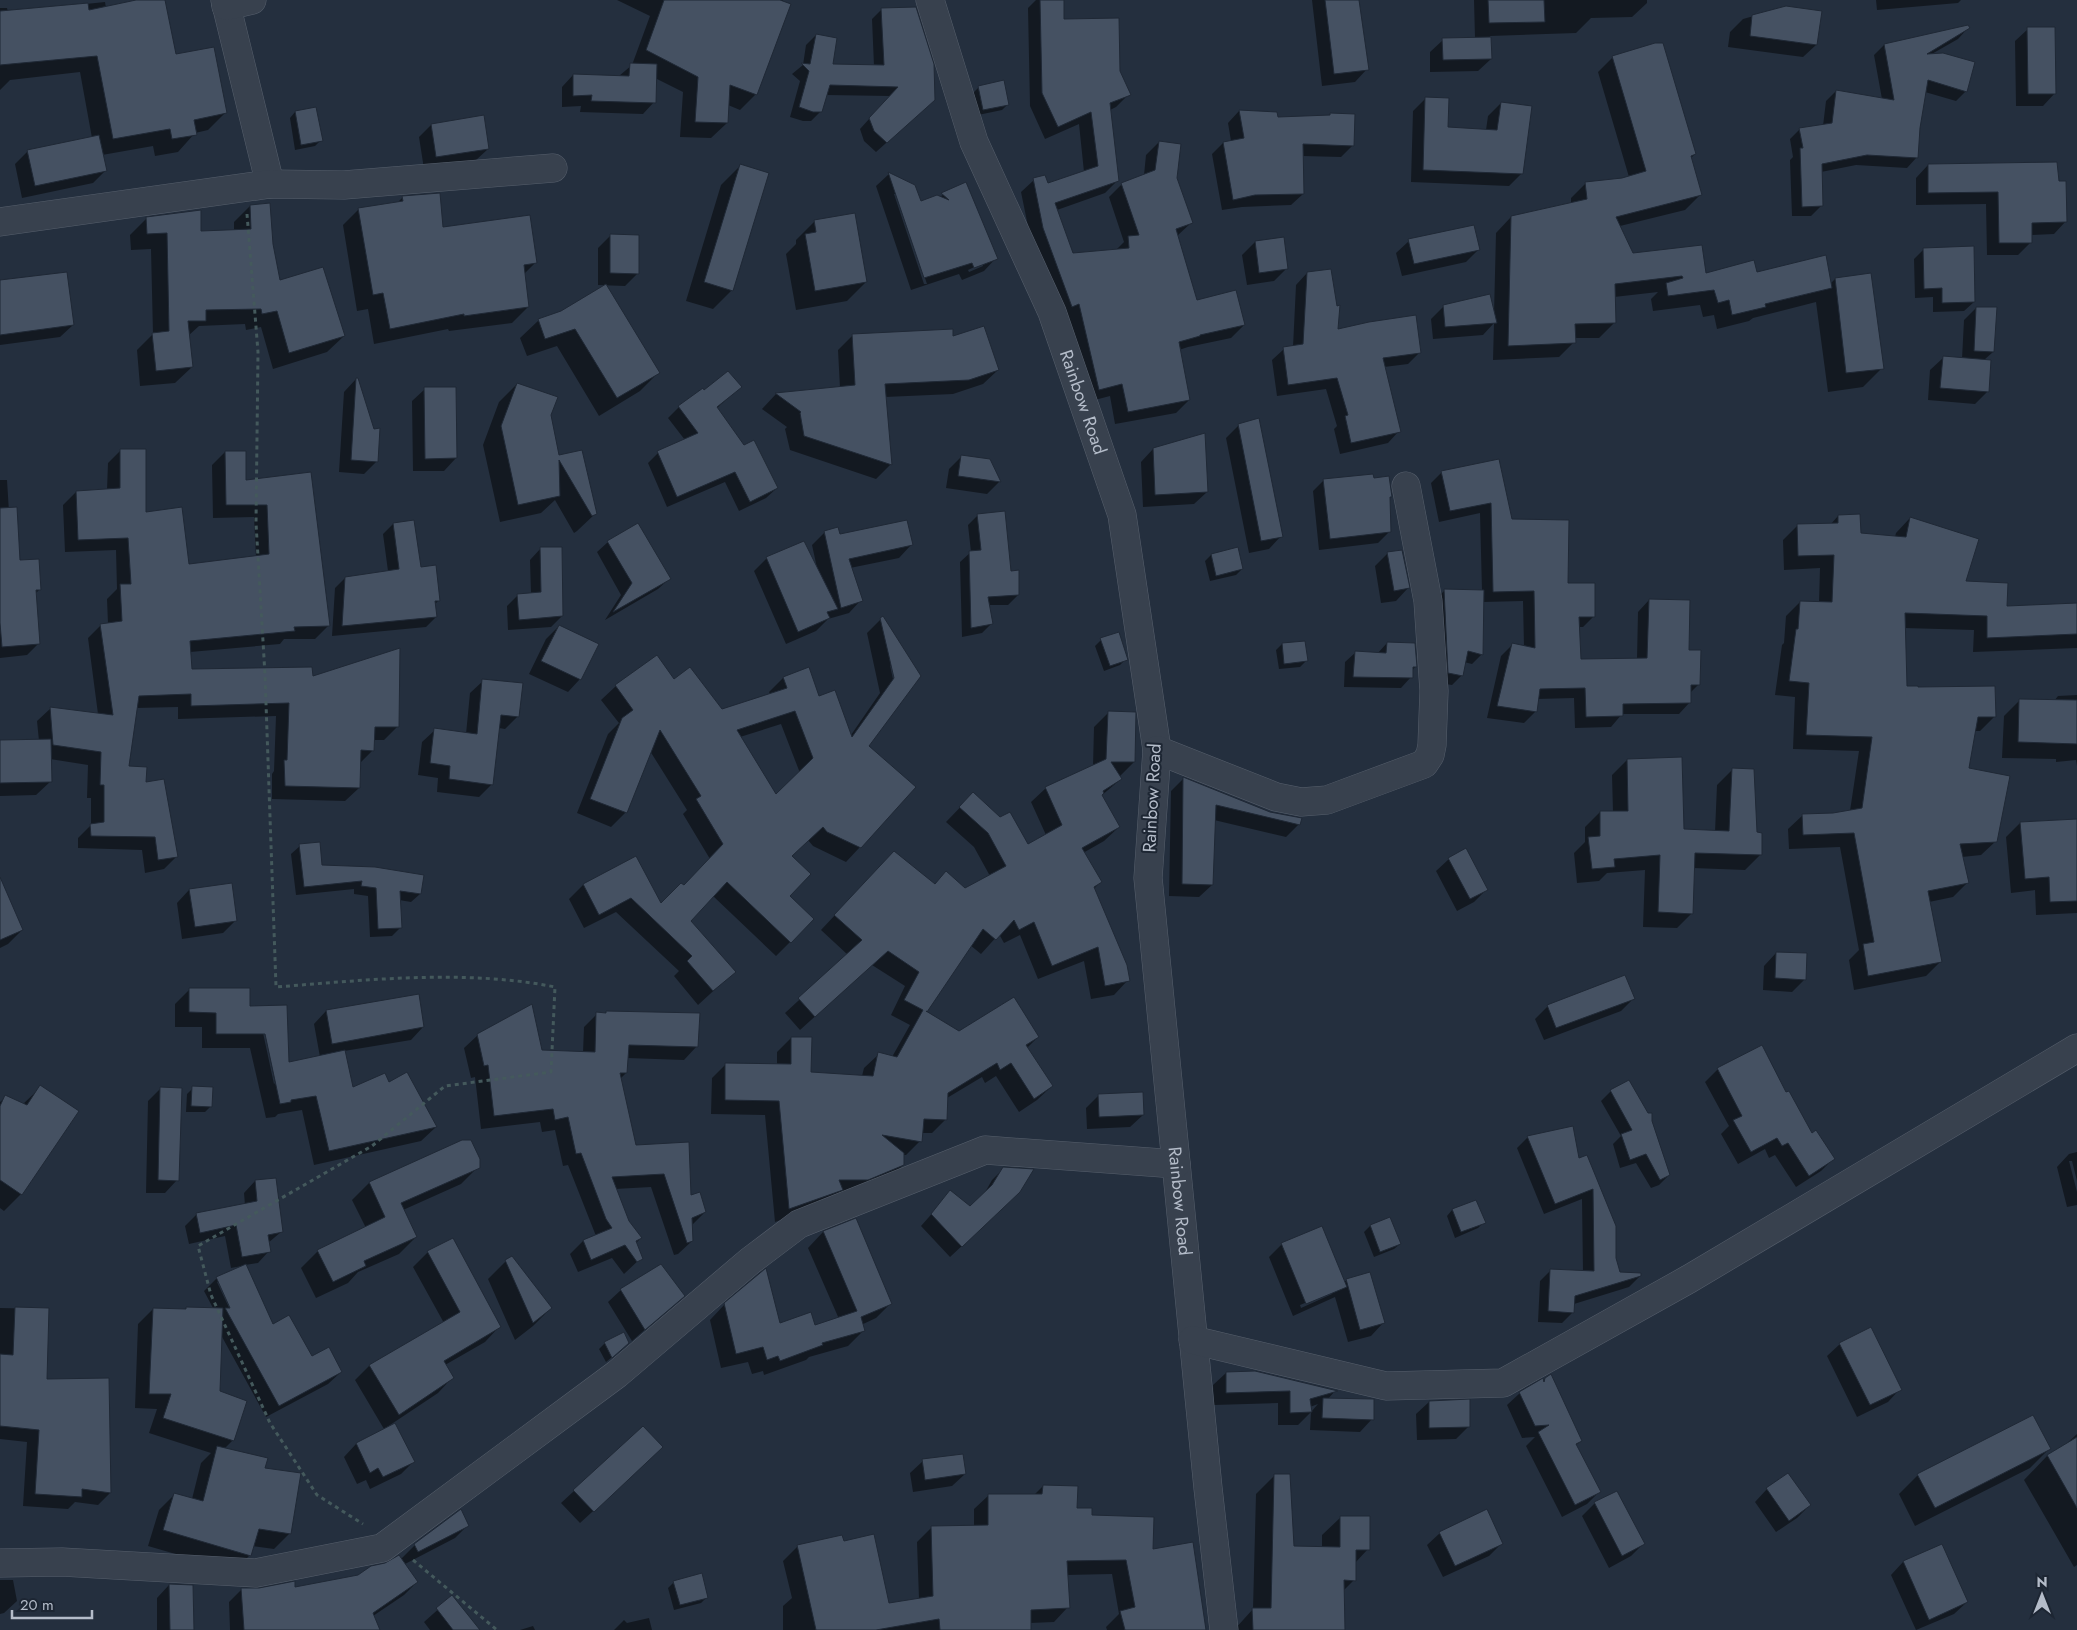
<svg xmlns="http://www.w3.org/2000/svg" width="2077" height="1630" font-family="Jost,sans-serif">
  <rect width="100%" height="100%" fill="#242f3e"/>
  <!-- shadow -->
  <path fill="#0007" fill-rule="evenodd" d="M142,0H164L175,56L225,113L208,130L195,133L178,152L155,156L153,146L102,155L105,171L93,183L22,198L15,164L28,151L92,138L80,72L10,80L0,90V8H7L8,12L105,2L106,8Z
    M617,0H783L756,94L740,110L728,105L727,123L711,138L680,137L683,92L655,78L654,102L643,114L580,112L581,106L562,107V87L573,75L619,76L632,65L650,16Z
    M1036,0H1063V20L1119,71L1129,94L1116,107L1110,110L1118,180L1105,193L1057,210L1072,254L1116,250L1124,242L1109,197L1122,184L1144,175L1146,155L1159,142L1176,178L1192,222L1177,236L1196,301L1244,325L1231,338L1188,347L1179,350L1189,400L1176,413L1115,424L1110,396L1087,402L1031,241L1021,192L1034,180L1047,185L1084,172L1079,124L1045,139L1030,106L1028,8Z
    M1312,0H1358L1367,69L1355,82L1322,86Z
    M1474,0H1647V3L1632,17L1591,18L1576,33L1490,36L1491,59L1478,71L1430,72V52L1443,40L1475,38Z
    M1876,0H1961L1958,3L1877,10Z
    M1786,7L1816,45L1803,57L1728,47L1730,32L1743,19Z
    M882,9L923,110L876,152L864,141L860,129L890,96L826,95L821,111L811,121H803L790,117L800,81L792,74L803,65L806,45L816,35L831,65L874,66L872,19Z
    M1968,28L1958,39L1930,55L1966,91L1956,101L1925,92L1919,128L1917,157L1907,168L1856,165L1821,172L1822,205L1811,216H1792L1790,160L1793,157L1790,139L1800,129L1823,126L1826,101L1836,91L1882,99L1874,55L1884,45Z
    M2028,29L2055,93L2043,106H2016L2015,41Z
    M1613,57L1695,154L1691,158L1700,195L1685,210L1620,226L1632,254L1705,274L1756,273L1830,284L1835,279L1870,275L1882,368L1863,387L1828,392L1816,302L1753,318L1749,321L1717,329L1714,315L1703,317L1700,305L1653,311L1651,299L1658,292L1614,297V323L1599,338H1574V342L1559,357L1493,360L1494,323L1483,335L1433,339L1431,319L1444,306L1494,314L1496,233L1511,217L1571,204V198L1586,183L1629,177L1598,72Z
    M979,87L1008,104L1002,110L978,115L973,93Z
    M1426,98L1447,129L1486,130L1488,116L1501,103L1522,173L1509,186L1411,182L1413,111Z
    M1239,111L1277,118L1353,145L1341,157L1302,156L1303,194L1291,205L1242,207L1222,210L1212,154L1223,143L1231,141L1228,123Z
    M295,112L321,140L315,146L295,150L290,118Z
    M431,125L488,149L475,161L424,169L419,137Z
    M2055,164L2066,221L2054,234L2031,235V242L2018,255H1987L1986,204L1916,205V178L1928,165Z
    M740,166L732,290L713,309L686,301L721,185Z
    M889,174L920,203L939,197L966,184L996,258L984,271L962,280L959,274L911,290L876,186ZM894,194H897L927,284H924ZM983,263V266L969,272L968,270Z
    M403,197L442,228L535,263L524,274L528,307L512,323L449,331L448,329L374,344L368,309L357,311L343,225L359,209L396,204Z
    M250,206L272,244L279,281L344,336L327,352L273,369L261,327L246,330L245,324L199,326L188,336L192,367L175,383L140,386L137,350L153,334L151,249L131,250L130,235L147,218L200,232L234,231V222Z
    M815,221L866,282L847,301L796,310L786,254L796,244V240Z
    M611,235L638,273L625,286L598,285V248Z
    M1283,239L1287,268L1274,281L1247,285L1242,255L1255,242Z
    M1409,241L1479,249L1466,262L1402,276L1396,253Z
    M1924,249L1974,302L1964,311L1933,312V297L1915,298L1914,259Z
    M1307,273L1337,330L1420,352L1408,364L1384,367L1399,431L1388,443L1340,454L1334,429L1337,426L1326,389L1277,396L1272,360L1284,349L1293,347L1296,285Z
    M0,289L73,325L60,337L0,345Z
    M1976,308L1993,352L1984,360L1988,391L1975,404L1928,400L1930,370L1943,358L1962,359L1964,320Z
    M562,312L658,373L640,391L599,416L557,346L527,356L520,338L539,320Z
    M853,335L952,338L998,370L983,384L953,394L885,397L891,464L876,479L790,450L785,429L787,427L762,409L776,394L840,388L838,350Z
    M356,379L377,461L364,474L339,472L344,392Z
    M517,384L550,415L558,457L595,514L577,531L574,533L555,500L541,513L500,522L483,445L499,402Z
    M740,387L716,409L777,488L766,498L739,511L725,482L667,507L648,463L658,453L685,440L668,418L679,407L702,390L704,392Z
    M425,389L456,458L444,471H413L412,401Z
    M1239,425L1281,536L1269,549L1249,553L1226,438Z
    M1153,449L1207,492L1194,504L1143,507L1141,462Z
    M121,450L145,514L188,566L256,557L254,517L213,518L212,465L225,452L245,481L310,473L329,625L315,639H284L280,644L190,652L191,670L311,677L397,727L384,740H374L373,750L359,764V788L345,801L272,799V774L274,771L276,716L178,719V707L136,708L127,768L145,783L177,856L164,869L145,873L142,850L78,848V838L91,825V798H87L88,765L50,759L51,781L36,795L0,796V742L39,741L37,721L51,708L98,714L88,638L101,625L108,624L107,599L117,589L116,550L65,552L63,505L76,492L107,490L108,463Z
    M962,456L999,482L987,494L946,488L949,469Z
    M1498,460L1511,520L1594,616L1583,627H1578L1580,660L1637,659L1638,612L1649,600L1688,651L1698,685L1690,693V702L1679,714H1622L1611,727L1575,728L1574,698L1537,699L1535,712L1524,723L1487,718L1501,656L1513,644L1524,647L1523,601L1483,602L1482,654L1472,664L1464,662L1462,675L1452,685L1439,683L1435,600L1445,590L1482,591L1480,513L1439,522L1431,483L1442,472Z
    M1373,479L1388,498L1389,532L1378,543L1319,550L1313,491L1324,480Z
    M0,480H7L10,528L19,561L40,589L35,594L39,643L27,655L0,658Z
    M978,515L1010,572L1018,595L1008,605H988L991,624L982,633L962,637L960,562L971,552L968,525Z
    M1838,516L1860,534L1895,537L1896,533L1910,518L1964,583L2006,607L2077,604V648L1973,652L1974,630L1904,628L1906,687L1995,716L1980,731H1974L1968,769L1996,841L1981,855L1962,857L1967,883L1953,897L1929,902L1940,962L1926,976L1854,990L1849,960L1859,950L1840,847L1789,849L1788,829L1803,815L1833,814L1850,811L1859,751L1793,749L1795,697L1775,695L1782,645L1784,643L1786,616L1800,602L1819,603L1820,568L1784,570L1783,540L1797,526L1830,525Z
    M393,524L439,600L434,605L436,617L426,627L332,636L335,588L345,578L388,571L383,534Z
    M825,532L911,545L899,558L850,568L861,600L849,613L828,619L816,631L786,644L754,571L767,558L817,568L812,545Z
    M608,542L669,579L658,589L605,620L621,595L597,552Z
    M541,548L562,616L551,627L508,630L507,606L518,595L531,594L530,560Z
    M1237,549L1242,569L1236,575L1210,581L1205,561L1211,555Z
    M1387,554L1408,588L1396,601L1381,603L1375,566Z
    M881,619L919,676L868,746L860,847L846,862L813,846L808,840L791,857L788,896L790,942L776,956L713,896L689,920L734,972L698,1005L674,976L679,971L616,912L584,928L569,899L583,885L636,857L661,905L684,887L710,859L683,814L687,810L650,751L626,812L611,827L577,813L608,734L619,723L601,700L616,686L674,680L722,710L770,694L769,692L783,678L818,697L851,735L880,693L867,633ZM890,665L893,668L896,684H894ZM781,724L800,773L776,796L740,737Z
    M559,626L580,679L568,692L529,674L546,639Z
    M1101,640L1126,659L1120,665L1104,671L1095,646Z
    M1387,643L1415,667L1412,671L1411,677L1401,688L1344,687L1345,662L1356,652L1377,654Z
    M1282,644L1306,661L1300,667L1279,669L1276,650Z
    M483,681L518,716L505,729L499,728L491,785L479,797L437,792L438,778L418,775L422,742L435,730L466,734L470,693Z
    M2077,695V766L2076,760L2056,762V759L2002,758L2004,716L2020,700L2054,701L2058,696Z
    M1108,713L1134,762L1119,777L1121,779L1101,796L1119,827L1104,841L1083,853L1100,882L1094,889L1128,980L1114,995L1091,999L1084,961L1038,979L1020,935L1004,943L999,934L981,954L970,945L926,1011L959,1032L1038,1037L1027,1048L1052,1086L1037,1100L1019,1112L996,1076L985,1083L982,1077L947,1098L946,1119L932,1133H921L920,1141L906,1155H903V1165L889,1179L853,1194H837L827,1204L775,1222L765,1115L711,1114L712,1078L726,1064L777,1065V1052L791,1038L810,1073L862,1076L864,1068L879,1054L892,1057L910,1025L891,1015L905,986L872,965L800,1030L785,1013L848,955L821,930L880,867L934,885L946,872L965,889L990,876L974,847L946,822L973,794L1027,846L1046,835L1031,802L1046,788L1093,767L1094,727Z
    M1627,760L1682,830L1715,832L1717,785L1732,770L1756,833L1760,855L1745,870L1693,868L1692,913L1677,928L1643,927L1645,870L1607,873L1599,881L1577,883L1574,853L1585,842V827L1600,812H1613L1612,775Z
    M1183,779L1299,824L1286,837L1214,820L1212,885L1199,897L1169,896L1171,791Z
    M2077,820V913L2036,915L2035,890L2011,893L2006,837L2020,823Z
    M300,846L321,866L420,894L411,902L399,900L400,928L392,936L370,937L368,896L354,894V889L296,895L291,854Z
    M1449,859L1486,890L1474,902L1457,911L1436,871Z
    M231,884L235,921L223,933L182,939L177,903L189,890Z
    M0,890L22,930L8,944L0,948Z
    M1776,953L1805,979L1792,992L1763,990L1764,966Z
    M190,989L249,990V1007L286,1006L288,1064L320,1057L314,1024L326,1011L418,996L423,1027L411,1040L344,1051L352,1089L384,1075L388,1083L406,1073L436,1127L421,1141L314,1165L302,1110L278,1114L275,1117L266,1118L250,1048H202V1027H175V1004ZM262,1028H264L275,1083L274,1084Z
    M1633,999L1621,1011L1544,1040L1535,1019L1548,1006Z
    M607,1012L697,1046L684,1060L627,1058L626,1073L620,1079L635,1146L705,1212L691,1226L692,1241L678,1254L674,1255L651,1187L615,1189L628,1222L641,1238L636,1243L641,1258L624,1274L612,1258L578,1272L570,1254L583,1241L596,1236L568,1165L563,1166L555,1130L542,1132L540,1122L481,1129L475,1077L471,1078L464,1048L478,1035L541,1051L583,1053L584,1027L597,1014H604Z
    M1718,1069L1786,1094L1812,1135L1833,1159L1821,1171L1796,1187L1775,1155L1769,1158L1765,1149L1738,1164L1721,1134L1729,1126L1705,1082Z
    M41,1087L21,1194L4,1211L0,1208V1102L6,1097L23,1104Z
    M161,1088L177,1180L165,1193H146L148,1101Z
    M193,1088L211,1106L205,1112H186L187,1094Z
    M1611,1091L1647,1114L1669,1175L1659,1185L1651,1188L1636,1163L1620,1168L1613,1144L1621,1136L1601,1101Z
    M1099,1095L1143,1115L1130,1127L1087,1129L1086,1108Z
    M1528,1137L1578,1160L1586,1157L1619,1274L1640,1276L1629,1287L1574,1304L1573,1312L1562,1323L1538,1322L1540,1281L1551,1270L1583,1272L1582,1199L1544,1214L1517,1148Z
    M463,1141L478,1167L461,1184L403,1210L416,1237L399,1254L358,1272L348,1283L316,1298L301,1268L318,1251L366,1228L352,1200L369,1183Z
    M2077,1152V1181L2072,1161H2069L2077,1192V1205L2067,1207L2057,1167L2069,1154Z
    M1004,1168L1007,1204L950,1257L921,1226L951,1192L970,1207L983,1196L992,1180Z
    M255,1181L281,1232L268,1243L269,1251L258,1263L245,1265L273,1326L312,1358L341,1372L328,1384L266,1417L221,1335L218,1392L233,1440L224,1449L264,1469L290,1533L274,1549L252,1546L250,1555L234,1571L148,1546L159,1510L175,1494L192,1499L201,1463L211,1453L149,1433L157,1409L135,1408L138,1324L153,1309L184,1311L187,1308H213L204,1291L217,1278L242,1266L231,1268L225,1236L189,1244L185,1226L197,1214L245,1205L244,1193ZM217,1282H220L234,1313L232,1314Z
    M1452,1210L1484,1222L1478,1228L1455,1238L1447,1216Z
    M855,1220L891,1303L876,1318L861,1325L863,1331L848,1346L809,1357L806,1360L764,1375L763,1371L752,1374L748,1362L721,1368L710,1320L725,1304L779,1325L815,1326L839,1319L808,1248L823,1232Z
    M1370,1226L1400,1244L1394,1249L1374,1257L1364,1232Z
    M1282,1244L1344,1282L1347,1280L1383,1323L1371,1336L1348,1342L1335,1297L1293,1316L1269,1257ZM1332,1292V1294L1301,1308L1300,1305Z
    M428,1252L499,1327L485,1342L445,1365L452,1378L438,1393L384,1429L355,1380L369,1366L444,1323L413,1267Z
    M506,1261L551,1308L533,1326L515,1340L488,1279Z
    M621,1290L683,1296L632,1341L608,1302Z
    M0,1308L48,1309L46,1380L110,1493L98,1505L75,1502L68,1509L23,1506L27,1442L0,1439Z
    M605,1343L622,1349L606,1362L599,1349Z
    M1840,1344L1900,1389L1888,1402L1857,1417L1827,1356Z
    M1226,1373L1335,1391L1327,1400L1372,1419L1360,1432L1310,1430L1311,1412L1318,1404L1310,1407L1311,1412L1298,1425H1278V1403L1214,1405L1213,1385Z
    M1545,1379L1581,1441L1575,1446L1599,1492L1587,1504L1562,1517L1526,1446L1535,1437L1522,1438L1507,1405L1520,1393Z
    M1429,1402L1469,1426L1456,1439L1417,1440L1416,1414Z
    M395,1425L413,1462L401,1474L370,1489L366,1480L357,1484L344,1457L356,1444Z
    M2077,1434V1565L2074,1567L2024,1480L2047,1456L2065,1445Z
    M2049,1449L2030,1468L1915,1526L1899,1494L1918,1475Z
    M649,1460L580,1523L561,1503L574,1491Z
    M923,1461L965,1474L952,1486L913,1492L910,1473Z
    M1275,1475L1293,1548H1322V1535L1341,1517L1368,1549L1355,1563L1354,1580L1343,1591L1344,1630H1234L1253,1609L1256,1494Z
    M1043,1486L1076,1509L1152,1550L1206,1630H1107L1106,1627L1119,1614L1112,1574L1066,1575L1068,1607L1054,1622L1030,1623V1630H783V1606L792,1598L783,1561L797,1547L841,1537L843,1542L888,1605L919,1599L917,1542L932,1527L974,1526V1509L989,1495H1034Z
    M1767,1489L1810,1505L1797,1518L1776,1532L1755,1502Z
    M1595,1503L1644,1543L1631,1556L1609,1568L1582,1516Z
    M468,1525L455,1538L405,1564L417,1582L404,1595L373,1616L378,1630H230L229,1602L242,1589L294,1588L359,1576L401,1559L415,1545Z
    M1440,1533L1502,1543L1489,1556L1443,1577L1427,1545Z
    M1941,1545L1967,1602L1954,1614L1916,1630L1891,1575L1903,1562Z
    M0,1580H13L17,1601L4,1613L0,1614Z
    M674,1582L707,1597L701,1603L674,1610L668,1588Z
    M169,1585L193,1630H157V1598Z
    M452,1597L478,1630H430L424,1622Z
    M649,1618L652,1630H614L624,1620L627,1623Z
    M533,1626L535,1630H520Z"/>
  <!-- building -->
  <path fill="#455162" stroke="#1f2835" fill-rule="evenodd" d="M136,0H165L176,54L214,47L227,113L194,120L197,135L172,139L170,129L113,139L97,56L0,65V11L88,3L89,10Z
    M664,0H780L791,4L757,95L730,85L728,123L695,122L698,77L646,50Z
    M1040,0H1064V19L1119,18L1120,71L1131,95L1110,103L1119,181L1055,203L1073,253L1129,248L1128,236L1139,235L1121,183L1155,170L1159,141L1181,144L1177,178L1193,223L1176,229L1197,300L1236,290L1245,325L1200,335V336L1179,342L1190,400L1128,412L1122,384L1099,390L1079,304L1072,307L1043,228L1033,178L1045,175L1048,183L1098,166L1091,112L1058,127L1042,93Z
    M1325,0H1359L1369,70L1334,74Z
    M1488,0H1544L1545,22L1489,23Z
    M1786,6L1822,11L1817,45L1750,36L1752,15Z
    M916,7L934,64L935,100L887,143L874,131L869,118L898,87L830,85L822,112H813L799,107L809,71L801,63L810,64L816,34L837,38L833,64L884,65L881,8Z
    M1968,25L1970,28L1927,54L1943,53L1975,62L1967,92L1928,80L1920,128L1918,158L1867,155L1822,164L1823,206L1802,207L1800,148H1803L1799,128L1832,123L1836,90L1894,100L1884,44Z
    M2027,27H2055L2056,94H2028Z
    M1491,37L1492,59L1443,60L1442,38Z
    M1655,43H1663L1696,154L1691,156L1702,195L1616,217L1633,253L1702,245L1706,273L1754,260L1757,272L1826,255L1832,288L1765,304L1766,307L1732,315L1729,300L1718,303L1714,290L1668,296L1666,283L1683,278L1682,276L1615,284L1616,323L1575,324L1576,343L1508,346L1511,216L1587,199L1585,182L1622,178L1646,171L1612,56Z
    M630,63L657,64L656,103L591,101L592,95L573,96V74L629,76Z
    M1004,80L1009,105L983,110L978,86Z
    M1425,97L1449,98L1448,127L1497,130L1501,102L1532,106L1523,174L1423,170Z
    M316,107L323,141L301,145L295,111Z
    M1239,110L1277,112L1278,117L1330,115V113L1355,114L1354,146L1303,144L1304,194L1255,195L1233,200L1223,142L1244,138Z
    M484,115L489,149L436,157L431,124Z
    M99,135L107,171L35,186L27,150Z
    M2057,162L2059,181H2066L2067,222L2032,223V243H1999L1998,192L1928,193V164Z
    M740,164L769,173L733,291L704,282Z
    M888,172L915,185L921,201L937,195L949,200L941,193L966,182L998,259L974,268L972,263L924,278Z
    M440,193L443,227L530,215L537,263L524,265L529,307L464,316V314L390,329L383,293L373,295L358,208L403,201L402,196Z
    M270,203L273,244L280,280L323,267L345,336L289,353L277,311L262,314L261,309L206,310V321H188L193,367L156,371L152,333L169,331L167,233L147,234L146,217L201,210V231L251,229L250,205Z
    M855,213L867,282L815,291L805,234L816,232L814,220Z
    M1474,225L1480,250L1414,264L1408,239Z
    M610,234L639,235V274L610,273Z
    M1284,237L1288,269L1259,273L1255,241Z
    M1974,246L1975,302L1942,303V288L1924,289L1923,248Z
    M1331,269L1337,306L1340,305L1338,329L1369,322L1416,315L1421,353L1383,358L1401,432L1351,443L1345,416L1348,415L1337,378L1288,385L1283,347L1303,344L1307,272Z
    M67,272L74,325L0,335V280Z
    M1871,273L1884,369L1846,373L1835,278Z
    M606,284L660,373L617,398L575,329L545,339L538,319L561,311Z
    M1490,294L1497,323L1445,327L1443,305Z
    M1976,307H1997L1994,352L1974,351Z
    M984,326L999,370L969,380L885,384L892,465L804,436L800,413L801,412L775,393L855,385L852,334L953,329V336Z
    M1943,356L1991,360L1989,392L1940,388Z
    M728,371L742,387L717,407L744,445L754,440L778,488L750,502L735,472L677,497L657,451L698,433L678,406L703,388L704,390Z
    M356,378H358L374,429L380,428L378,462L351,460Z
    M517,383L558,397L551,415L559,455L582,450L597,514L592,516L559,460L560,496L518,505L501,426Z
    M424,387H456L457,458L425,459Z
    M1259,418L1283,537L1261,541L1238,424Z
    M1205,433L1208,492L1155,495L1153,448Z
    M120,449H146V512L182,507L189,564L269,554L267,505H226L225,451H246V480L311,472L330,626L294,627L295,631L190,641L192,669L312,667L313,676L400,648L399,727H375L374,751L361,750L360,788L285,786L284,760H287L289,703L191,706V694L139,696L129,766L147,767L146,782L164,779L178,857L158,860L155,837L91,836L90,824L104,822V785H100L101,752L53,745L50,707L113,715L100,624L122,621L120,584H131L128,538L78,540L76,491L120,488Z
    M961,455L990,459L1001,482L958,476Z
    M1499,459L1512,519L1569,520L1568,583H1595V617H1579L1581,659L1647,658L1649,599L1690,600L1689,650H1701L1700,685H1691V703L1623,704V716L1586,717L1585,688L1540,689L1537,712L1497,706L1512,643L1535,648L1534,591L1493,592L1491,503L1450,511L1441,471Z
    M1373,474L1374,478L1389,476L1392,497H1390L1391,532L1330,539L1323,479Z
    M17,507L20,560L39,559L41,590H36L40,644L2,647L0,623V508Z
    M1005,511L1011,571L1019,570V595L988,597L993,624L971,628L969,551L981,550L977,514Z
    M1860,514L1861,533L1906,537L1910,517L1979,539L1966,581L2008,583L2007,606L2077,603V634L1987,638V616L1905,613L1907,686H1918V687L1995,686L1996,717H1978L1969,768L2010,776L1997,842L1960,844L1969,883L1928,891L1942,962L1868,976L1863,944L1874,942L1854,833L1803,835L1802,814L1833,813L1862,808L1872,737L1806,735L1809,683L1789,681L1796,629H1798L1800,601L1832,602L1834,555L1798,556L1797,524L1838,523V515Z
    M414,520L421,567L436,565L440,601H435L437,617L342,626L345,577L399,569L393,523Z
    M907,520L913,545L849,559L863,601L841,608L824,531L838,527L840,534Z
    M638,523L671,579L613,612L632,583L607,541Z
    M804,541L838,609L827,612L830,618L798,632L766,557Z
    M540,547H562L563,616L519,620L517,594L541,592Z
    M1238,547L1243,569L1216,576L1211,554Z
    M1402,550L1410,588L1394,591L1387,552Z
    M1444,589L1484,590L1483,655L1468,651L1463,676L1448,673Z
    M883,616L921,676L869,746L916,787L861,848L827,832L823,827L792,856L811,874L790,896L814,919L791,943L727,882L691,921L736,972L713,991L687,961L692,956L631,898L599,915L583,884L636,856L661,903L681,883L684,885L723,844L696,799L701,796L660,730L627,813L590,799L622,718L633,710L615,685L657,655L674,679L690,667L722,709L787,688L783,677L809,667L819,696L835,690L852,737L894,678L880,618ZM795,711L813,758L776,794L737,730Z
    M559,625L599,644L581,680L541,661Z
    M1119,632L1128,660L1110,666L1100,638Z
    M1305,641L1308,661L1284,664L1282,643Z
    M1387,642L1415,643L1417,667H1413V678L1353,677L1355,651L1386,653Z
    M482,679L523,683L519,717L501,715L493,785L449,779L450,766L430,763L434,728L477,734Z
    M2019,699L2077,700V744L2018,742Z
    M1108,711L1136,712L1135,762H1111L1122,779L1103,791L1104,793L1102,795L1120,827L1082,848L1102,882L1094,887L1127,965L1130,981L1105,986L1098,947L1052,966L1034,922L1019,930L1014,920L996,940L983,929L927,1012L926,1011L959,1031L1014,997L1039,1037L1026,1045L1053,1086L1034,1099L1011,1063L1000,1070L997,1063L948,1093L947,1120L924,1119L922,1142L882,1135L904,1153V1165L868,1180H839L843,1190L789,1209L779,1101L725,1100V1063L791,1064V1037H812L811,1072L873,1076L878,1052L897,1057L923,1010L904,1000L919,972L888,951L815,1017L798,998L862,940L834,915L894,851L935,884L946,871L965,888L1006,866L988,833L959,807L973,792L1000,817L1010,812L1028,844L1062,825L1045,787L1106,759Z
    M51,739L52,782L0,783V740Z
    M1682,757L1684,829L1729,831L1732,768L1754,769L1757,832L1762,833V855L1695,853L1693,914L1658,912L1660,855L1614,859L1615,867L1592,869L1588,837L1600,836V811H1628L1627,759Z
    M1183,777L1270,812L1302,818L1300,825L1216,805L1213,885L1182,884Z
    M2077,819V901L2050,902L2049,877L2025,879L2020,822Z
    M320,842L322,865L375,867L424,875L421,894L400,891L402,928L378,929L376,888L361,886L362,881L304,887L299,844Z
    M1466,848L1488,890L1470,899L1448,858Z
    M0,877L23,930L0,940Z
    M232,883L237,921L195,927L189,889Z
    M1776,952L1807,953L1806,980L1775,978Z
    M1625,975L1635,999L1556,1028L1547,1005Z
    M189,988H250V1006L287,1005L289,1062L345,1050L353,1087L385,1073L389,1082L407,1072L437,1127L329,1151L316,1096L291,1100V1102L280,1104L265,1034H216V1013L189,1012Z
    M419,994L424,1027L332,1044L326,1010Z
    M532,1004L542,1050L595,1052L596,1012L606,1013V1011L700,1013L698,1047L629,1045L627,1073H620L636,1145L689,1142L691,1195L700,1192L706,1212L692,1218L693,1241L687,1243L664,1174L612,1177L629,1221L642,1238L636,1241L643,1259L637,1262L625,1245L591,1260L583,1240L612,1228L606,1219L581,1153L576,1154L568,1117L555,1120L553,1109L494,1116L488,1065L484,1066L477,1034Z
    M1762,1045L1786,1092L1789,1091L1812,1133L1816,1130L1835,1159L1809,1176L1788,1143L1782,1146L1777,1138L1751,1152L1733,1120L1742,1116L1717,1068Z
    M1629,1080L1648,1113H1652V1121L1670,1175L1660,1180L1646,1154L1630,1160L1621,1134L1632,1130L1610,1090Z
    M40,1085L79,1111L22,1195L0,1180V1106L5,1095L27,1105Z
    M192,1086L213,1087L212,1107L191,1106Z
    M160,1087L182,1088L179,1181L158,1180Z
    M1143,1092L1144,1115L1099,1117L1098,1094Z
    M1573,1126L1579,1158L1587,1155L1616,1226V1258L1620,1272L1641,1273V1276L1575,1296L1574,1313L1548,1311L1550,1269L1594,1271L1593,1189L1555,1204L1527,1136Z
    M462,1140H471L480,1159V1168L401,1203L417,1237L364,1261L366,1266L333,1282L317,1250L385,1217L369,1182Z
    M1003,1167L1034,1169L1020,1192L962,1247L931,1214L950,1190L970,1206L992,1185Z
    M276,1178L283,1232L268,1235L271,1252L242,1257L236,1225L200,1233L196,1213L257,1201L255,1180Z
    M1476,1200L1486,1223L1461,1232L1452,1209Z
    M1390,1217L1401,1244L1380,1252L1370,1225Z
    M856,1218L892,1304L861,1317L865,1331L822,1343L823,1345L780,1361L778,1356L767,1360L763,1347L736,1354L724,1303L766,1268L780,1323L811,1312L815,1325L857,1311L823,1231Z
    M1322,1226L1347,1287L1306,1304L1281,1243Z
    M453,1238L501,1327L444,1361L454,1378L399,1415L369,1365L460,1312L427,1251Z
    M512,1256L552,1308L533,1323L505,1260Z
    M246,1264L273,1324L289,1315L312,1356L329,1347L342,1372L279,1406L225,1308H230L216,1277Z
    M661,1264L685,1296L645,1330L620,1289Z
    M1370,1272L1385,1323L1360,1330L1346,1279Z
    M15,1307L49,1308L47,1379L109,1378L111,1493L82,1489V1497L35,1494L39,1430L0,1426V1354L13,1355Z
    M186,1307L223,1308L220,1391L247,1401L234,1441L163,1418L171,1394H149L153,1308L186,1309Z
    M1871,1327L1902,1390L1870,1405L1839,1343Z
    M624,1332L629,1343L612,1358L604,1342Z
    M1255,1371L1338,1391L1310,1399L1312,1412L1290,1413V1391L1226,1393V1372Z
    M1551,1374L1582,1441L1576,1444L1601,1492L1575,1505L1538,1432L1549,1425L1535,1426L1519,1392L1543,1378L1544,1382L1545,1378Z
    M1323,1398L1374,1399V1420L1322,1418Z
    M1470,1399V1427L1429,1428V1401Z
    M2033,1415L2051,1449L1935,1508L1917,1474Z
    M395,1423L415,1462L383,1477L378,1468L370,1473L356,1443Z
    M643,1426L663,1447L594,1512L573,1490Z
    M2077,1437V1508L2047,1455Z
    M217,1446L268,1458L265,1468L301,1473L291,1534L259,1529L251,1556L163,1530L174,1493L203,1501Z
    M963,1454L966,1474L925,1480L922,1459Z
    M1788,1473L1811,1505L1789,1521L1766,1488Z
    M1274,1474H1290L1294,1546L1340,1547V1516H1370V1550H1356V1581L1344,1580L1345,1630H1253L1252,1608H1271Z
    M1043,1485L1078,1486L1077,1508H1092V1515L1154,1517L1153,1549L1193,1542L1206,1630H1125L1120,1611L1135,1607L1126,1560L1067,1561L1070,1608L1031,1610V1630H940L939,1619L876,1630H816L797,1545L842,1535L844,1541L874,1534L889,1603L933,1596L931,1526L988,1525V1494H1042Z
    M1617,1491L1645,1544L1622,1556L1594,1502Z
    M461,1509L469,1526L418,1552L414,1544Z
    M1487,1509L1503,1544L1455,1566L1439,1532Z
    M1942,1544L1968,1602L1929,1620L1903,1561Z
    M399,1555L418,1582L373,1613L380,1630H244L241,1588H259L295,1581V1587L358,1575L371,1566L385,1563Z
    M702,1573L708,1598L680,1605L673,1581Z
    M169,1584L193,1585L194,1630H170Z
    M452,1595L480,1630H453L436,1608Z"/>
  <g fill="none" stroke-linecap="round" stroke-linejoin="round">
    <defs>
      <g id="minor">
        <path d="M225,0L270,184"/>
        <path id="s1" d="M930,0L974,142L1052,312L1122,515L1157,750L1148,878L1208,1488L1224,1630"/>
        <path d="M226,6L252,0"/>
        <path d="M0,222L270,184L344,185L553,168"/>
        <path d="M1157,750L1276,797L1301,802L1327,800L1424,764L1430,755L1432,745L1434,691L1428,601L1406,486"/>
        <path d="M1193,1340L1386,1386L1503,1383L1689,1279L2077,1048"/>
        <path d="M0,1563L62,1562L256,1573L382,1548L617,1374L750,1261L799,1224L985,1150L1176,1164"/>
      </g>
    </defs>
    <!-- minor casing -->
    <use href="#minor" stroke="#565f6c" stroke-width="29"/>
    <!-- path -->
    <path stroke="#44595c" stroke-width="3" stroke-dasharray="4 4" stroke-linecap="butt" d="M247,214L258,352L256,523L265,675L276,987C366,980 466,969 555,987L551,1072L445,1086L372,1146L198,1246L211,1295L270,1423L317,1495L363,1524
      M413,1560L497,1630"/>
    <!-- minor -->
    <use href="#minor" stroke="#38414e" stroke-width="28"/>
  </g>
  <g text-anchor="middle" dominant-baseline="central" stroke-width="4" stroke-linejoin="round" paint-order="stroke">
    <!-- street labels -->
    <g font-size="18" fill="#b4bcc9" stroke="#1d2633">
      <text stroke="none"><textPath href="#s1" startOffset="431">Rainbow Road</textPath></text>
      <text transform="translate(1152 798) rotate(-87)">Rainbow Road</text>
      <text stroke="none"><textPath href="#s1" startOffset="1241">Rainbow Road</textPath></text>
    </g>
  </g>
  <!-- north arrow -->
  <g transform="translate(2042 1595)" stroke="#1d2633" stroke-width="4" paint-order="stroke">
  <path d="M0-4L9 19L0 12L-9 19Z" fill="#b4bcc9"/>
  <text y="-8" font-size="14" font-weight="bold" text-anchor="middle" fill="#b4bcc9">N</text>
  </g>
  <!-- scale -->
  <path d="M12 1610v8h80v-8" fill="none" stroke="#b4bcc9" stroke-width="2.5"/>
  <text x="20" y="1610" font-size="15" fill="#b4bcc9" stroke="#1d2633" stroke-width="4" paint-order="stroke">20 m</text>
</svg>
